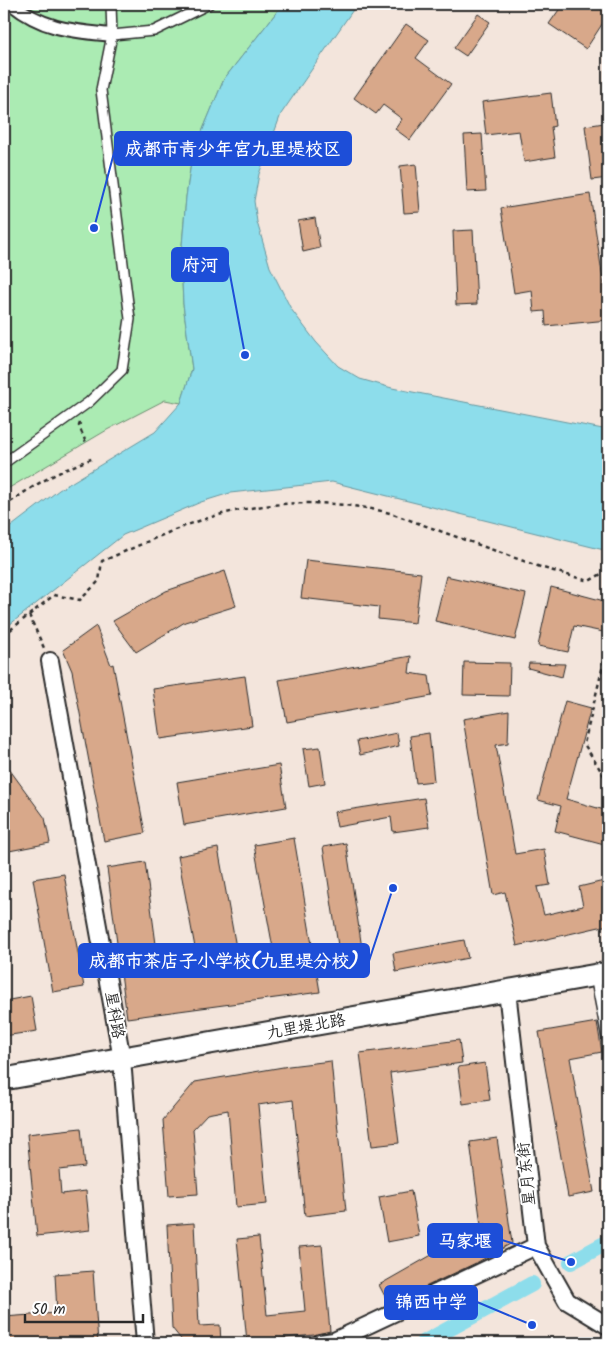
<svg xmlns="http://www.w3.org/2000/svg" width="612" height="1347" font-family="Kalam,'LXGW WenKai TC',sans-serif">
  <rect width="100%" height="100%" fill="#f3e5dc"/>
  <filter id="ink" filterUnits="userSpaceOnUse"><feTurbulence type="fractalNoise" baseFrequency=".02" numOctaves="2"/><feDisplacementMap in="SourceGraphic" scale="10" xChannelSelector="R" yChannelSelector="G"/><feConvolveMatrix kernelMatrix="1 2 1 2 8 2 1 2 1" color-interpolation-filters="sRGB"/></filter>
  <g filter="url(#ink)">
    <!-- green -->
    <path fill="#abebb3" stroke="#6b8b6f" d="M4,4H283L224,79L192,156L186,197L181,258L183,304L192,369L181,403L165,400L107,430L4,491Z"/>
    <!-- water -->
    <path fill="#8dddeb" stroke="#66969e" d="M283,4H357L281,114L259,174L254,201L257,222L270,267L291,309L316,342L338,366L360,379L392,388L608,430V551L332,482L230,493L201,502L123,535L4,629V532L59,490L155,432L181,403L192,369L183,304L181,258L186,197L192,156L224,79Z"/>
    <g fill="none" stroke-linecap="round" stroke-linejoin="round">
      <!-- canal -->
      <path stroke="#8dddeb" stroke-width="16" d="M571,1262L608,1242
        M423,1343L532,1284"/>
    </g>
    <!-- building -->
    <path fill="#d8a88a" stroke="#2b2b2b" d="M563,4H608V15L586,49L549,24Z
      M478,14L490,22L466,56L454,48Z
      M406,24L429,40L416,58L451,84L410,140L395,129L402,119L383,105L376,114L354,98Z
      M551,93L555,126L551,127L555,157L524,162L519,131L486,135L482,102Z
      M604,123L608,178L592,180L585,126Z
      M482,134L486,191L467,192L464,135Z
      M416,164L420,212L404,213L400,166Z
      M590,194L604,286H608V320L546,326L545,311L534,312L532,290L514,293L501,208Z
      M315,218L320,248L303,252L298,221Z
      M473,230L477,304L456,305L453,231Z
      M306,560L421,573L415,623L378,619L379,607L301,598Z
      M225,571L236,606L185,622L136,652L113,621L166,591Z
      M446,576L526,594L515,640L435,621Z
      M551,587L608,602V633L574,626L568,652L538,646Z
      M96,626L111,665L113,664L145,833L104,841L72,671L63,650Z
      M411,656L409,673L429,676L432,696L287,722L279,680Z
      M464,662L510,663L509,696L463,695Z
      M529,663L565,664L562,677L528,668Z
      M245,676L252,726L160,739L153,689Z
      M565,701L591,708L566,799L608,811V845L555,831L561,806L538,800Z
      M509,711L508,743L496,745L515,854L544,849L550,885L537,887L544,915L583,906L579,887L608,880V925L517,946L505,892L493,895L463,719Z
      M397,733L399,746L360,755L357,741Z
      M429,733L434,781L416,783L410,736Z
      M320,747L325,783L309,786L303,749Z
      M4,762L45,818L50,843L4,852Z
      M279,765L286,807L184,825L177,782Z
      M424,798L429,827L393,832L391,817L337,827L334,812Z
      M294,838L320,992L127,1018L107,868L145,862L160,974L199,969L178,856L218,848L239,964L275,959L254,845Z
      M346,843L365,968L342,972L323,847Z
      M64,874L84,987L53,992L33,879Z
      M464,940L468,958L396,972L393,953Z
      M31,996L37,1031L4,1036V1001Z
      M597,1022L602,1052L570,1058L594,1192L568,1197L539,1032Z
      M459,1040L462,1063L390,1073L399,1143L372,1146L360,1053Z
      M331,1061L346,1211L305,1216L293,1100L258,1105L267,1204L236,1207L228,1110L207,1114L193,1129L198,1194L169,1196L163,1120L195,1082L289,1066Z
      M485,1063L490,1100L463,1104L458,1067Z
      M81,1128L85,1167L59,1170L61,1194L86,1191L90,1230L37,1236L27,1134Z
      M497,1138L512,1243L478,1262L389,1304L379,1285L486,1224L481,1225L470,1142Z
      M411,1191L419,1236L387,1242L379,1197Z
      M194,1223L199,1326L220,1325L221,1343H184L172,1328L167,1225Z
      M259,1237L267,1315L305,1311L299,1247L322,1245L330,1331L314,1335L247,1342L237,1239Z
      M93,1271L98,1343H4V1317L57,1313L55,1274Z"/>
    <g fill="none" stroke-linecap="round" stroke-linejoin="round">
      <defs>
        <path id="service" d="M112,35L154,31L209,4
          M4,463L89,402L122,370L130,319L101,90L112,35L111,4
          M595,976L608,1043"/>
        <path id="pedestrian" d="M12,4C44,30 73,31 112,35"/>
        <path id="minor" d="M50,661L122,1059L145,1343
          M507,991L536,1246L567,1301L608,1326
          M320,1343L334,1341L536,1246"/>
        <path id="tertiary" d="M4,1079L608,973"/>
      </defs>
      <!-- service casing -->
      <use href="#service" stroke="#2b2b2b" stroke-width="12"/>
      <!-- pedestrian casing -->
      <use href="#pedestrian" stroke="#2b2b2b" stroke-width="16"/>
      <!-- minor casing -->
      <use href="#minor" stroke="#2b2b2b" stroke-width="20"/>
      <!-- tertiary casing -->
      <use href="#tertiary" stroke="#2b2b2b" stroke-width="25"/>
      <!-- path -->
      <path stroke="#2b2b2b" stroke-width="2.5" stroke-dasharray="4 4" stroke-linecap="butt" d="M80,423L79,426L87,445
        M4,507C32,485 61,470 94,458
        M29,615L44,648
        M4,635L54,595L80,600L99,581L102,561C137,547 170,530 205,519C265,500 330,498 390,513L543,568L589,581L608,570
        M608,645L584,744L608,782"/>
      <!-- service -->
      <use href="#service" stroke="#fff" stroke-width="9"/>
      <!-- pedestrian -->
      <use href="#pedestrian" stroke="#fff" stroke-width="12"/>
      <!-- minor -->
      <use href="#minor" stroke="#fff" stroke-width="16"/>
      <!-- tertiary -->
      <use href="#tertiary" stroke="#fff" stroke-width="21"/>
    </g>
  </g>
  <g text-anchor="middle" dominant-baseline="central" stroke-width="4" stroke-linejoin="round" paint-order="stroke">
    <!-- street labels -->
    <g font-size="16" fill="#2b2b2b" stroke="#fff">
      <text transform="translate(114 1015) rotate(80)">星科路</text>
      <text transform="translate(306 1027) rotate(-10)">九里堤北路</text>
      <text transform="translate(527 1174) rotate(-96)">星月东街</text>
    </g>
  </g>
  <!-- callouts -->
  <path fill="none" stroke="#1d4ed8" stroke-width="2" d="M94 228L115 149M245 355L228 264M393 888L369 961M571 1262L502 1240M532 1325L477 1302"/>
  <g fill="#1d4ed8" stroke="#fff" stroke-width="2">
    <circle cx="94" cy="228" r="5"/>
    <circle cx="245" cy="355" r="5"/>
    <circle cx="393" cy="888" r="5"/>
    <circle cx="571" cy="1262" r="5"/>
    <circle cx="532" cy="1325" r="5"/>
  </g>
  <g fill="#1d4ed8" stroke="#1d4ed8" stroke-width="2">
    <rect x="115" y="132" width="236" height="33" rx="5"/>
    <rect x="172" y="248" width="56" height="33" rx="5"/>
    <rect x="79" y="944" width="290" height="33" rx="5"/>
    <rect x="428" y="1224" width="74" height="33" rx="5"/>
    <rect x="385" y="1286" width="92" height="33" rx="5"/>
  </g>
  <g font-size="18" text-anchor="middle" font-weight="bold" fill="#fff">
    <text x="233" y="155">成都市青少年宫九里堤校区</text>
    <text x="200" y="271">府河</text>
    <text x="224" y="967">成都市茶店子小学校(九里堤分校)</text>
    <text x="465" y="1247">马家堰</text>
    <text x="431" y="1308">锦西中学</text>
  </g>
  <!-- margin -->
  <rect width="612" height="1347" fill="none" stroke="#fff" stroke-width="20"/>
  <rect x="10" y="10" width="592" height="1327" fill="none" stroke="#2b2b2b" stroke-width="2" filter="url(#ink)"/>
  <!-- scale -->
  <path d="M25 1314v8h118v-8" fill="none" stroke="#2b2b2b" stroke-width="2.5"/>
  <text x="32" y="1314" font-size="15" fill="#2b2b2b" stroke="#ffffff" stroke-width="4" paint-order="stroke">50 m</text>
</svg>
